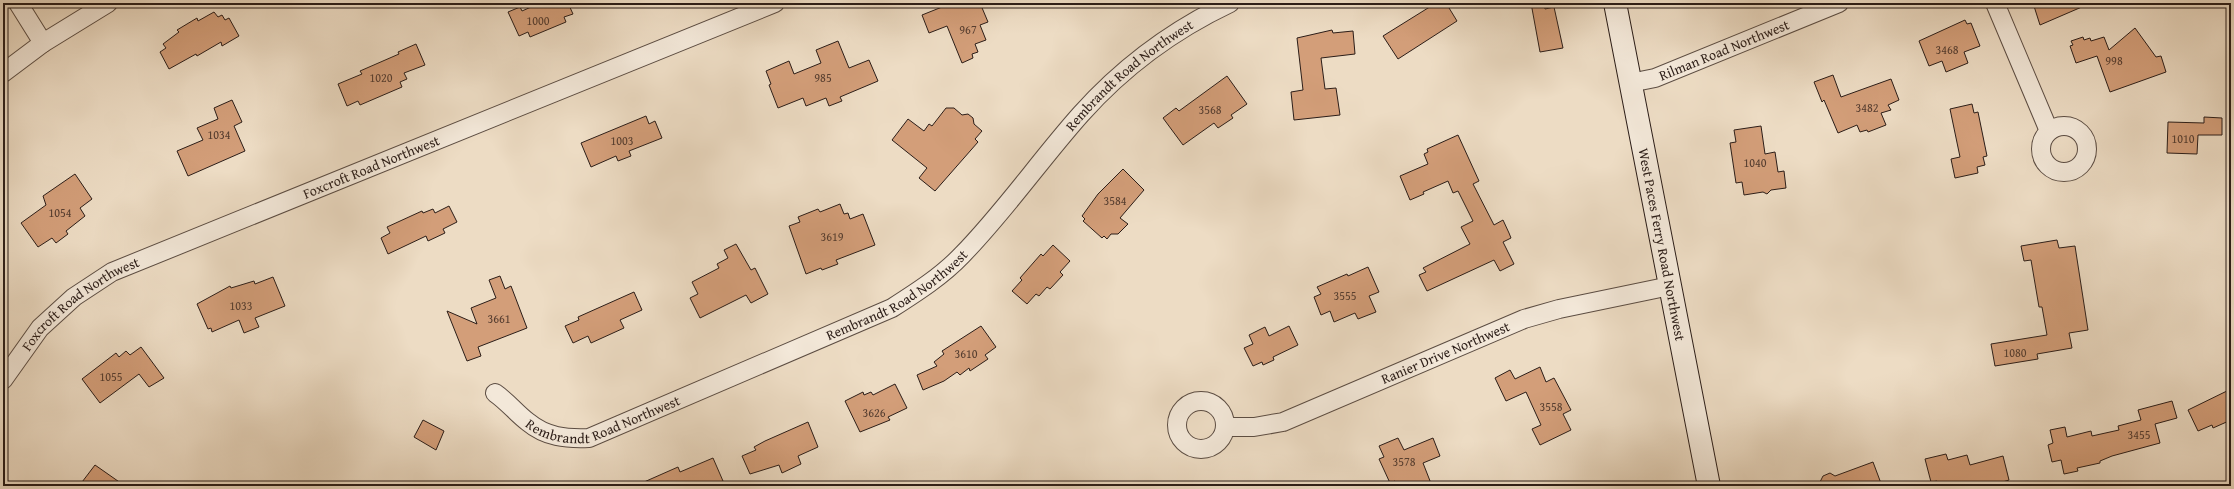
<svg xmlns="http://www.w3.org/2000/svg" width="2234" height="489" font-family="'Gentium Book Plus',serif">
  <rect width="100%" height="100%" fill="#eddcc4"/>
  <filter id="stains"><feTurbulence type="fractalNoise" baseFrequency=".005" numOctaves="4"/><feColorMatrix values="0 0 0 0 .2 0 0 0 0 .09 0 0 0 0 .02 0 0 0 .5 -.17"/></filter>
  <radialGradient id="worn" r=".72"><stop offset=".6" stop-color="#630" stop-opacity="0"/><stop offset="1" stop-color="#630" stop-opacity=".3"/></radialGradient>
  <!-- building -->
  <path fill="#d39e79" stroke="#2b1d18" d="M540,3H568L573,14L564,17L566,22L530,37L528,32L519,36L508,12L520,7L522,11Z
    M952,3H980L988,22L980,25L986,40L975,44L978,52L972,54L973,58L962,63L947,26L929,33L922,15Z
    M1436,3H1446L1457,21L1398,59L1383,36Z
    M1531,3H1544L1545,9L1554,7L1563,48L1540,52Z
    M2033,3H2091L2040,25Z
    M214,12L218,17L222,15L225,20L229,18L239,36L222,46L221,42L197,56L196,54L169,69L160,52L166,48L163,44L179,32L177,30L197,18L198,21Z
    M1965,20L1967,24L1971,23L1980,46L1964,52L1968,63L1946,72L1942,61L1929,66L1919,41Z
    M2135,28L2156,57L2161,56L2166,72L2110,92L2097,56L2076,63L2070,46L2073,45L2071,41L2083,37L2084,40L2090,38L2091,41L2104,37L2109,50Z
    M1332,30L1333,33L1353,31L1355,54L1321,58L1325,89L1336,88L1340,115L1294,120L1291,92L1303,90L1297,38Z
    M838,41L849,68L869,60L878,81L840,97L842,101L829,106L826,98L806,106L803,98L778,108L769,85L771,84L766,71L789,61L794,74L821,63L816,50Z
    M416,44L425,65L404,73L407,79L400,82L402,87L360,105L358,101L347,106L338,84L362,74L360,71L399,54L398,52Z
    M1833,75L1841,97L1891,79L1899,100L1888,105L1891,110L1881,113L1886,125L1868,132L1867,130L1860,132L1857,125L1838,133L1824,100L1822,102L1814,82Z
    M1227,76L1247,104L1231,115L1233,118L1218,128L1214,123L1183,145L1163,118L1176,108L1179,111Z
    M232,100L242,122L234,126L245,151L188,176L177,151L203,140L197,128L218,119L214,108Z
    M1972,104L1974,113L1978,112L1987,156L1983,157L1985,165L1977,167L1978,173L1955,178L1951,159L1960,157L1950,109Z
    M946,108H954L962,115L968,114L973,118L974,124L982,131L975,139L978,142L935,191L919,178L927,168L892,140L908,119L924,131L929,124L932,126Z
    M646,116L649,124L655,121L662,138L629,151L631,156L618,161L616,156L591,167L581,143Z
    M2204,117L2222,118V135H2198L2197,154L2167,153L2168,122L2204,123Z
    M1761,126L1765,154L1775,152L1778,172L1784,171L1786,188L1771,190L1767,194L1763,192L1744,195L1742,182L1736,183L1730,143L1736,142L1734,130Z
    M1458,135L1479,181L1473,184L1494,225L1503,220L1509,233L1511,238L1503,242L1514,264L1500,271L1494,260L1427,291L1419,275L1426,272L1423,268L1470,244L1461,227L1473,221L1458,191L1453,193L1448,181L1423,192L1424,194L1410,200L1400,176L1428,164L1424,154L1428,152L1427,149Z
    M1123,169L1144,190L1120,218L1128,224L1118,234H1111L1107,239L1104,236L1102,238L1083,221L1085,219L1082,216L1098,194Z
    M75,174L92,199L80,208L85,216L66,231L68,234L56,243L52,238L38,247L21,223L46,205L43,196Z
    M840,204L844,214L848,213L850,219L863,214L875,245L836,260L838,264L822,270L821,268L806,274L789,226L800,222L798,217L818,209L820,212Z
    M449,206L457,222L443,229L445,233L428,241L426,236L388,254L381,238L390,233L387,227L422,211L423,213L433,209L435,213Z
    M2057,240L2059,248L2075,246L2088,330L2069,333L2072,348L2037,354L2038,359L1995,366L1991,344L2047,335L2042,307H2039L2031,260L2024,261L2021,246Z
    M736,244L751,270L755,268L768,294L751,303L746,295L700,318L690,298L698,294L692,282L719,268L717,264L728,258L724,250Z
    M1053,245L1070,261L1060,272L1063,275L1050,289L1047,287L1039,296L1036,294L1027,304L1012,291L1022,280L1020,278L1041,254L1043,256Z
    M1368,267L1379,292L1369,296L1376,312L1358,319L1355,313L1334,322L1330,311L1321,315L1314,297L1321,294L1317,287L1347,274L1348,276Z
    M500,276L505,289L511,286L527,328L478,347L481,356L467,361L447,311L477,324L471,308L496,298L489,280Z
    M273,277L285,306L255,318L259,327L244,333L239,320L212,332L211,328L208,329L197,304L230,286L231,288L254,281L255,284Z
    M634,292L642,310L620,320L624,328L591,343L588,336L573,343L565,326L579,320L578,317Z
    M981,326L996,347L985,355L988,359L970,371L969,368L960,375L957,372L944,381L923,390L917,375L937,366L934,362L944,354L942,351Z
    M1289,326L1298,345L1273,357L1274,360L1263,365L1262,362L1253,366L1244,348L1253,344L1249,335L1265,327L1269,336Z
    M141,347L164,378L149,387L139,374L100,403L82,379L116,353L119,357L126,351L130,355Z
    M1540,367L1546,382L1554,378L1571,410L1563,414L1571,430L1540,445L1532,429L1541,425L1526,392L1506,401L1495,378L1510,370L1515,379Z
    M895,384L907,408L888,417L890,420L860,432L845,401L863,392L864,395L871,392L873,395Z
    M2231,389V420L2213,428L2212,425L2198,431L2188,410Z
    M2172,401L2177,418L2155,424L2160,443L2112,456L2100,461V463L2077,468L2078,471L2064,474L2061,460L2052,462L2048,445L2053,443L2050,430L2065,427L2067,437L2091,431L2092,436L2119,430L2118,426L2141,420L2138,410Z
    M423,420L444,431L436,450L414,437Z
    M808,422L818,447L798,456L801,464L782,473L779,465L750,474L742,456L756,450L754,447L765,441Z
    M1398,438L1404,450L1433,438L1440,456L1423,463L1432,486H1397L1395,481L1390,483L1379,459L1384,457L1379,446Z
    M1946,454L1948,460L1967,455L1970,465L2003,456L2009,480L1990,486H1939L1937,481L1931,482L1925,459Z
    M713,458L723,481L711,486H635L678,467L680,472Z
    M1873,462L1882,486H1813L1820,482L1823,476L1830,473L1835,476Z
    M95,465L125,486H79Z"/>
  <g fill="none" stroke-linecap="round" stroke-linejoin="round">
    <defs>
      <g id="street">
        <path d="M18,3L43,43"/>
        <path d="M1995,3L2049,131"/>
        <path d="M3,73L43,43L108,3"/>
        <path id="s1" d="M1630,83L1655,78L1839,3"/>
        <circle cx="2064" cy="149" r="23"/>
        <path id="s2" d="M3,380L40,328L74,297L112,272L775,3"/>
        <path id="s3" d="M495,393C508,402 516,413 528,422C546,437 566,439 589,438L892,308C917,292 942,276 962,255C1005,211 1040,160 1081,114C1123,67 1173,30 1230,3"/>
        <circle cx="1201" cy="425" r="24"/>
        <path id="s4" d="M1225,427H1254L1283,422L1524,319L1559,309L1670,286"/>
      </g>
      <g id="secondary">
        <path id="s5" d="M1615,3L1709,486"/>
      </g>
    </defs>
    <!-- street casing -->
    <use href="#street" stroke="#5c4d43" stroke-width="20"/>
    <!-- secondary casing -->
    <use href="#secondary" stroke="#2b1d18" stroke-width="24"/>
    <!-- street -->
    <use href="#street" stroke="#f3e8d9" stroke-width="18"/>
    <!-- secondary -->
    <use href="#secondary" stroke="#f3e8d9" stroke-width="22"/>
  </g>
  <g text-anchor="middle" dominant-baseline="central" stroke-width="3" stroke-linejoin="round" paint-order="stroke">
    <!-- number labels -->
    <g font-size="12" fill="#553d30">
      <text x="538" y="20">1000</text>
      <text x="968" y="29">967</text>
      <text x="1947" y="49">3468</text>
      <text x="2114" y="60">998</text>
      <text x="381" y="77">1020</text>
      <text x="823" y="77">985</text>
      <text x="1867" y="107">3482</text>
      <text x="1210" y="109">3568</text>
      <text x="219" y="134">1034</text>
      <text x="2183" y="138">1010</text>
      <text x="622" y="140">1003</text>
      <text x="1755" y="162">1040</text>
      <text x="1115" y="200">3584</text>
      <text x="60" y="212">1054</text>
      <text x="832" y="236">3619</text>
      <text x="1345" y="295">3555</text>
      <text x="241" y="305">1033</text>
      <text x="499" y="318">3661</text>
      <text x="2015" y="352">1080</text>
      <text x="966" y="353">3610</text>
      <text x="111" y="376">1055</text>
      <text x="1551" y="406">3558</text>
      <text x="874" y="412">3626</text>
      <text x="2139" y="434">3455</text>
      <text x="1404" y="461">3578</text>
    </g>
    <!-- street labels -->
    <g font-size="14" fill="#2b1d18" stroke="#f3e8d9">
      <text stroke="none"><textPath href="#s1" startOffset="100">Rilman Road Northwest</textPath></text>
      <text stroke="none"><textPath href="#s3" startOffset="773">Rembrandt Road Northwest</textPath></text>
      <text stroke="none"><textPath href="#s2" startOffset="435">Foxcroft Road Northwest</textPath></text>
      <text stroke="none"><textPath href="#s5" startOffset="246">West Paces Ferry Road Northwest</textPath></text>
      <text stroke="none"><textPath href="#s3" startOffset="449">Rembrandt Road Northwest</textPath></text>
      <text stroke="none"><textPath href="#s2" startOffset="111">Foxcroft Road Northwest</textPath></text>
      <text stroke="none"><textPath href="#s4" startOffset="235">Ranier Drive Northwest</textPath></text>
      <text stroke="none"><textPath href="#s3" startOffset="125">Rembrandt Road Northwest</textPath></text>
    </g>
  </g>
  <!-- margin -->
  <rect width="2234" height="489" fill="none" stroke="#eddcc4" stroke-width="16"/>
  <rect x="4" y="4" width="2226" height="481" fill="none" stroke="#2b1d18" stroke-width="2"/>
  <rect x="8" y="8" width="2218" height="473" fill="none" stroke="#2b1d18"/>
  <rect width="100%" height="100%" filter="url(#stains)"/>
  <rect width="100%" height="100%" fill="url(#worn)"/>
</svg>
